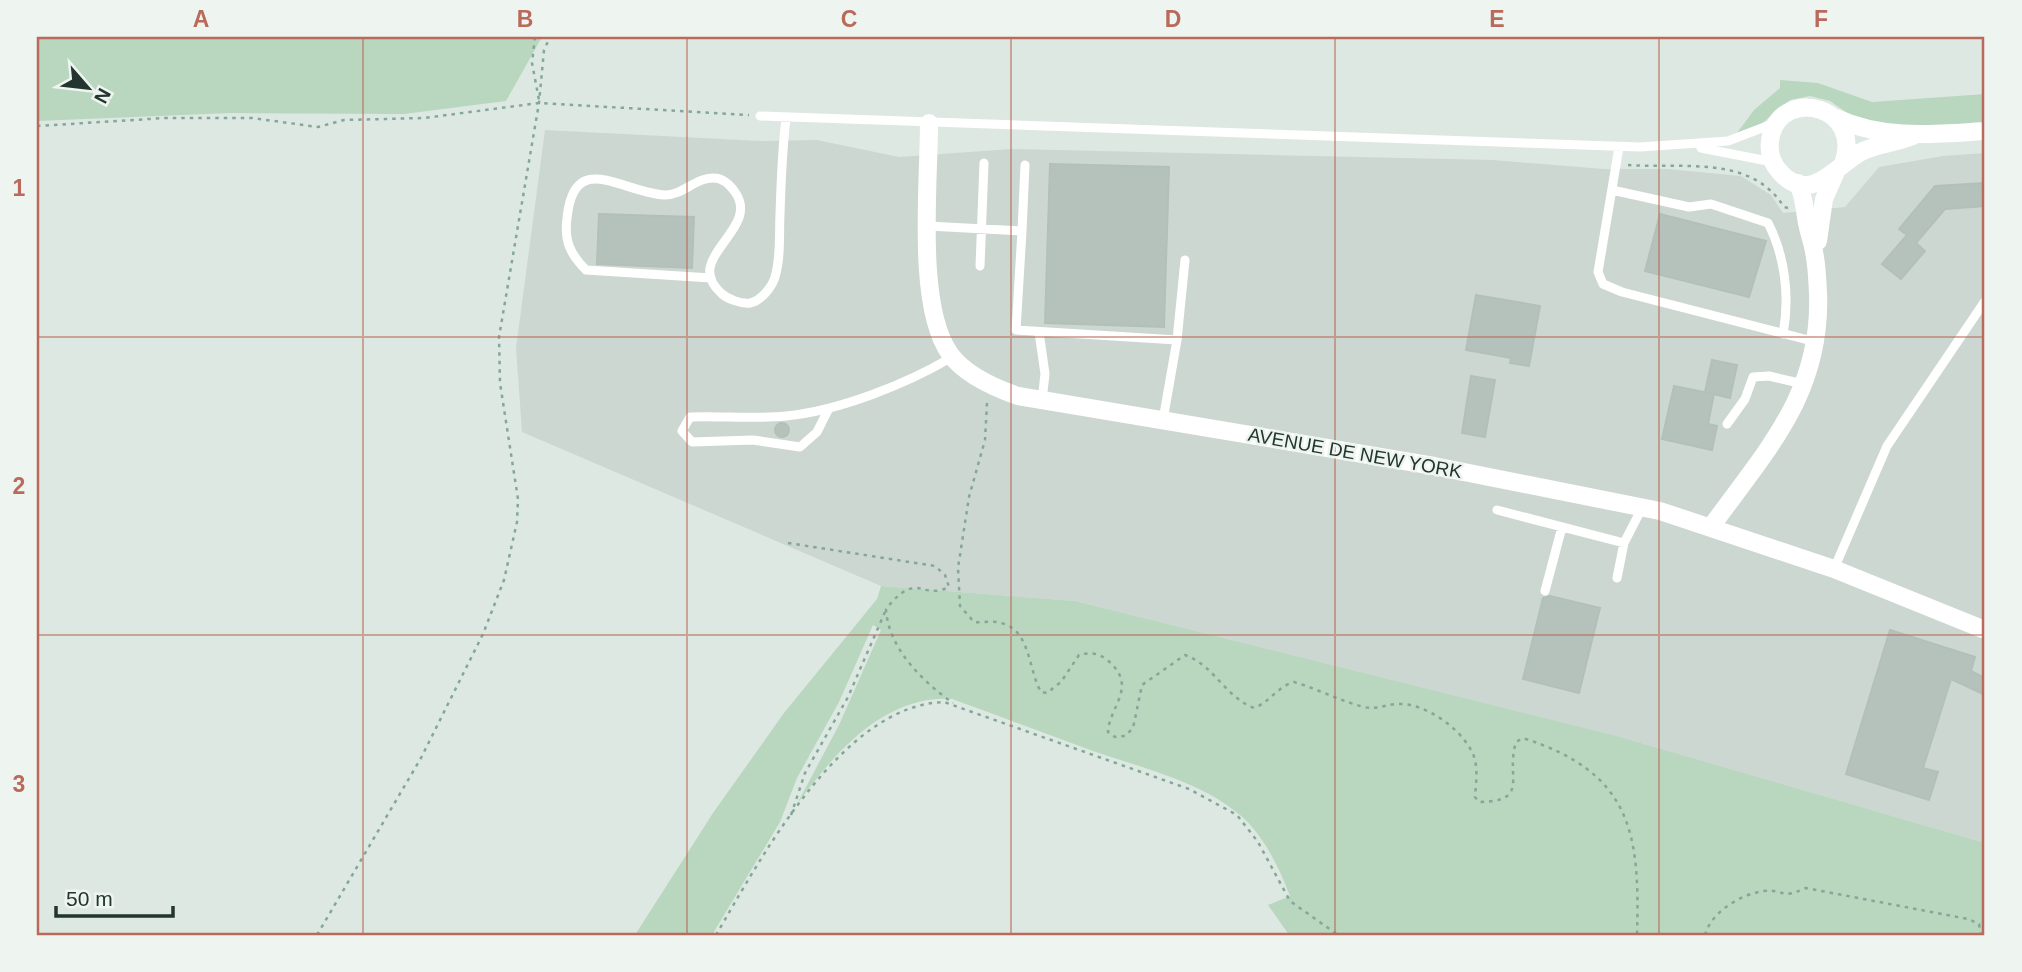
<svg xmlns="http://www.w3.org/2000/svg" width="2022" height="972" font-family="Helvetica,sans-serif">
  <rect width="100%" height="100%" fill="#dee8e2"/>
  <!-- built -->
  <path fill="#cdd7d1" d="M545,130L761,141L817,140L899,157L1011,149L1493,160L1604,169H1668L1741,176L1771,195L1783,213L1845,207L1879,167L1943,156L1985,153V843L1617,736L1075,601L881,586L522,432L516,348Z"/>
  <!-- green -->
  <path fill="#b9d6be" d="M37,37H542L506,101L404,114L231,113L37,121Z
    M1780,80L1818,83L1872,102L1985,94V123L1906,127L1859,121L1830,101L1810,96L1790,100L1760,125L1737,133L1754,110L1780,88Z
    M881,586L1075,601L1617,736L1985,843V935H1289L1268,905L1290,896C1280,869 1263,834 1240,815C1200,781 1142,768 1093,751C1046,734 999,716 952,699C883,695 834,754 797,804L839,725L881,630L873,625L839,702L797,778L780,822L712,935H635L713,813L784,713L877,599Z"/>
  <!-- building -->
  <path fill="#b4c2bb" stroke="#b2c0b9" stroke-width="2" d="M1050,164L1169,167L1164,327L1045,323Z
    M1985,183V206L1945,209L1916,243L1925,251L1901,279L1882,264L1907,235L1899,229L1935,186Z
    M599,214L694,217L692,268L597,264Z
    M1660,214L1766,241L1749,297L1645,271Z
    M1476,295L1540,306L1529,366L1510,363L1511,358L1466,350Z
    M1712,360L1737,365L1730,398L1705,392Z
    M1471,376L1495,380L1485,437L1462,433Z
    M1674,386L1714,394L1708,424L1717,426L1712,450L1662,439Z
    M775 430a7 7 0 1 1 14 0a7 7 0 1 1-14 0Z
    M1550,596L1600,608L1579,693L1523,679L1543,598Z
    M1890,630L1975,657L1971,671L1985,678V695L1951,679L1923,768L1938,772L1929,800L1846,774Z"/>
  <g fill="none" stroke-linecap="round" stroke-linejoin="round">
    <!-- path -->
    <path stroke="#83a798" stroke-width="2.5" stroke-dasharray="3.5 5" stroke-linecap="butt" d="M535,37L532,63L539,100
      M37,126L165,118H252L318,127L344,120L424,118L539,103L749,115
      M1628,165C1682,169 1751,154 1784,207L1788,208
      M987,403L985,440L969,497L958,568L960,606L974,622C983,623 993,620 1001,623C1031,630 1028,670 1041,692L1047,693L1061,682L1079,655C1089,652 1098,653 1106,659C1140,686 1109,706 1108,732L1115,737L1125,736L1133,728L1142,685L1185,655C1214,665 1224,696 1254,708C1270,702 1277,687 1294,682C1318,689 1340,701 1364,707C1376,710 1384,705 1396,704C1423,702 1458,726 1471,750C1479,763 1476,782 1475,797L1479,802C1531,801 1505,778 1516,742L1523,738C1632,773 1640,833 1637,935
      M788,543L935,566L945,575L949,587C921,601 918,569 886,609C888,648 923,682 953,703
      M791,815L805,773L848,697L885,612
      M317,935L421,758L483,634L504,580L517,522L518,499L500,383L499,337L539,103L544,50L550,37
      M716,935C761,858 842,705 944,702L1189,789L1237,815L1258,842L1290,901L1338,935
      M1705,935C1711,912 1741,894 1764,891C1785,889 1780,900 1806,888L1968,919L1979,924L1981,935"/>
    <!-- lane -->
    <path stroke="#fff" stroke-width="9" d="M760,116L1640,147L1728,141L1775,123
      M1619,147L1598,272L1603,284L1622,292L1816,342
      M1701,148L1773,162
      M1612,190L1689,207L1711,204L1768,223C1785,256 1790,297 1783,334
      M928,226L1022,231L1016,330L1177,340L1185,260
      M1022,231L1025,165
      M980,266L984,163
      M711,278L586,270C570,254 564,241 567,218C574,149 621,192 664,195C682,196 696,177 714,178C723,178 730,185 735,192C762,230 681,257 721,293C727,299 741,304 750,303C761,301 772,287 775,277C781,257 779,234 780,214C781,182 782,150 786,119
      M1039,332L1045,374L1042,400
      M829,408L817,432L800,447L753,440L692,442L682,431L690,417C721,416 755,419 786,416C838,411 907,384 952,357
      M1163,420L1177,340
      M1727,424L1745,399L1753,377L1769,376L1803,384
      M1497,510L1624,543L1642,508
      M1834,569L1887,446L1985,301
      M1617,578L1624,543
      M1545,591L1562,527"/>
    <!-- street -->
    <path stroke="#fff" stroke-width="18" d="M1836,118C1883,140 1935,134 1985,131
      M929,123C929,184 916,307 950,354C965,375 995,388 1018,396L1434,466L1660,511L1834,569L1985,630
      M1843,164C1864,107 1784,86 1771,135C1768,148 1770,161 1779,171C1810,207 1836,165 1861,152C1877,144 1896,143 1913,136
      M1818,241L1824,199L1835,174
      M1711,527C1766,450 1822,394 1818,293C1817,272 1816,255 1810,235C1804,218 1806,200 1798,183"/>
  </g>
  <!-- grid -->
  <path fill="none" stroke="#b96a5a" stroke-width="2" stroke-opacity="0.55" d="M363,37V935M687,37V935M1011,37V935M1335,37V935M1659,37V935M37,337H1985M37,635H1985"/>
  <g text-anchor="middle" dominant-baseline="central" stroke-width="5" stroke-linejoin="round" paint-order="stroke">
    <!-- street labels -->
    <g font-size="19" fill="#22352e" stroke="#eef5f1">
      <text transform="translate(1355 453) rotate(10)">AVENUE DE NEW YORK</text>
    </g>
  </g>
  <!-- border -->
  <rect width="2022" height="972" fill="none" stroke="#eef5f1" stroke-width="77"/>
  <!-- north arrow -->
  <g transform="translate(88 88) rotate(118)" stroke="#eef5f1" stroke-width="5" paint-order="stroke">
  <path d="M0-5L12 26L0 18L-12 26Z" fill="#22352e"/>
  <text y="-10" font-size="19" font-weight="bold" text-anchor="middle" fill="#22352e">N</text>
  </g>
  <!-- scale -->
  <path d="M56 906v10h117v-10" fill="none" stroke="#22352e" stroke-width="3.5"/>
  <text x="66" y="906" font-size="21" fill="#22352e" stroke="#eef5f1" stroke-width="5" paint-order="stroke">50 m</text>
  <rect x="38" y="38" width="1945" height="896" fill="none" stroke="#b96a5a" stroke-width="2.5"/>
  <g font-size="23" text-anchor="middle" font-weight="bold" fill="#b96a5a">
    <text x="201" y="27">A</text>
    <text x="525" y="27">B</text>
    <text x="849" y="27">C</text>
    <text x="1173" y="27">D</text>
    <text x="1497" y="27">E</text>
    <text x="1821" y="27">F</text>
    <text x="19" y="196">1</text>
    <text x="19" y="494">2</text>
    <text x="19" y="792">3</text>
  </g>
</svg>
